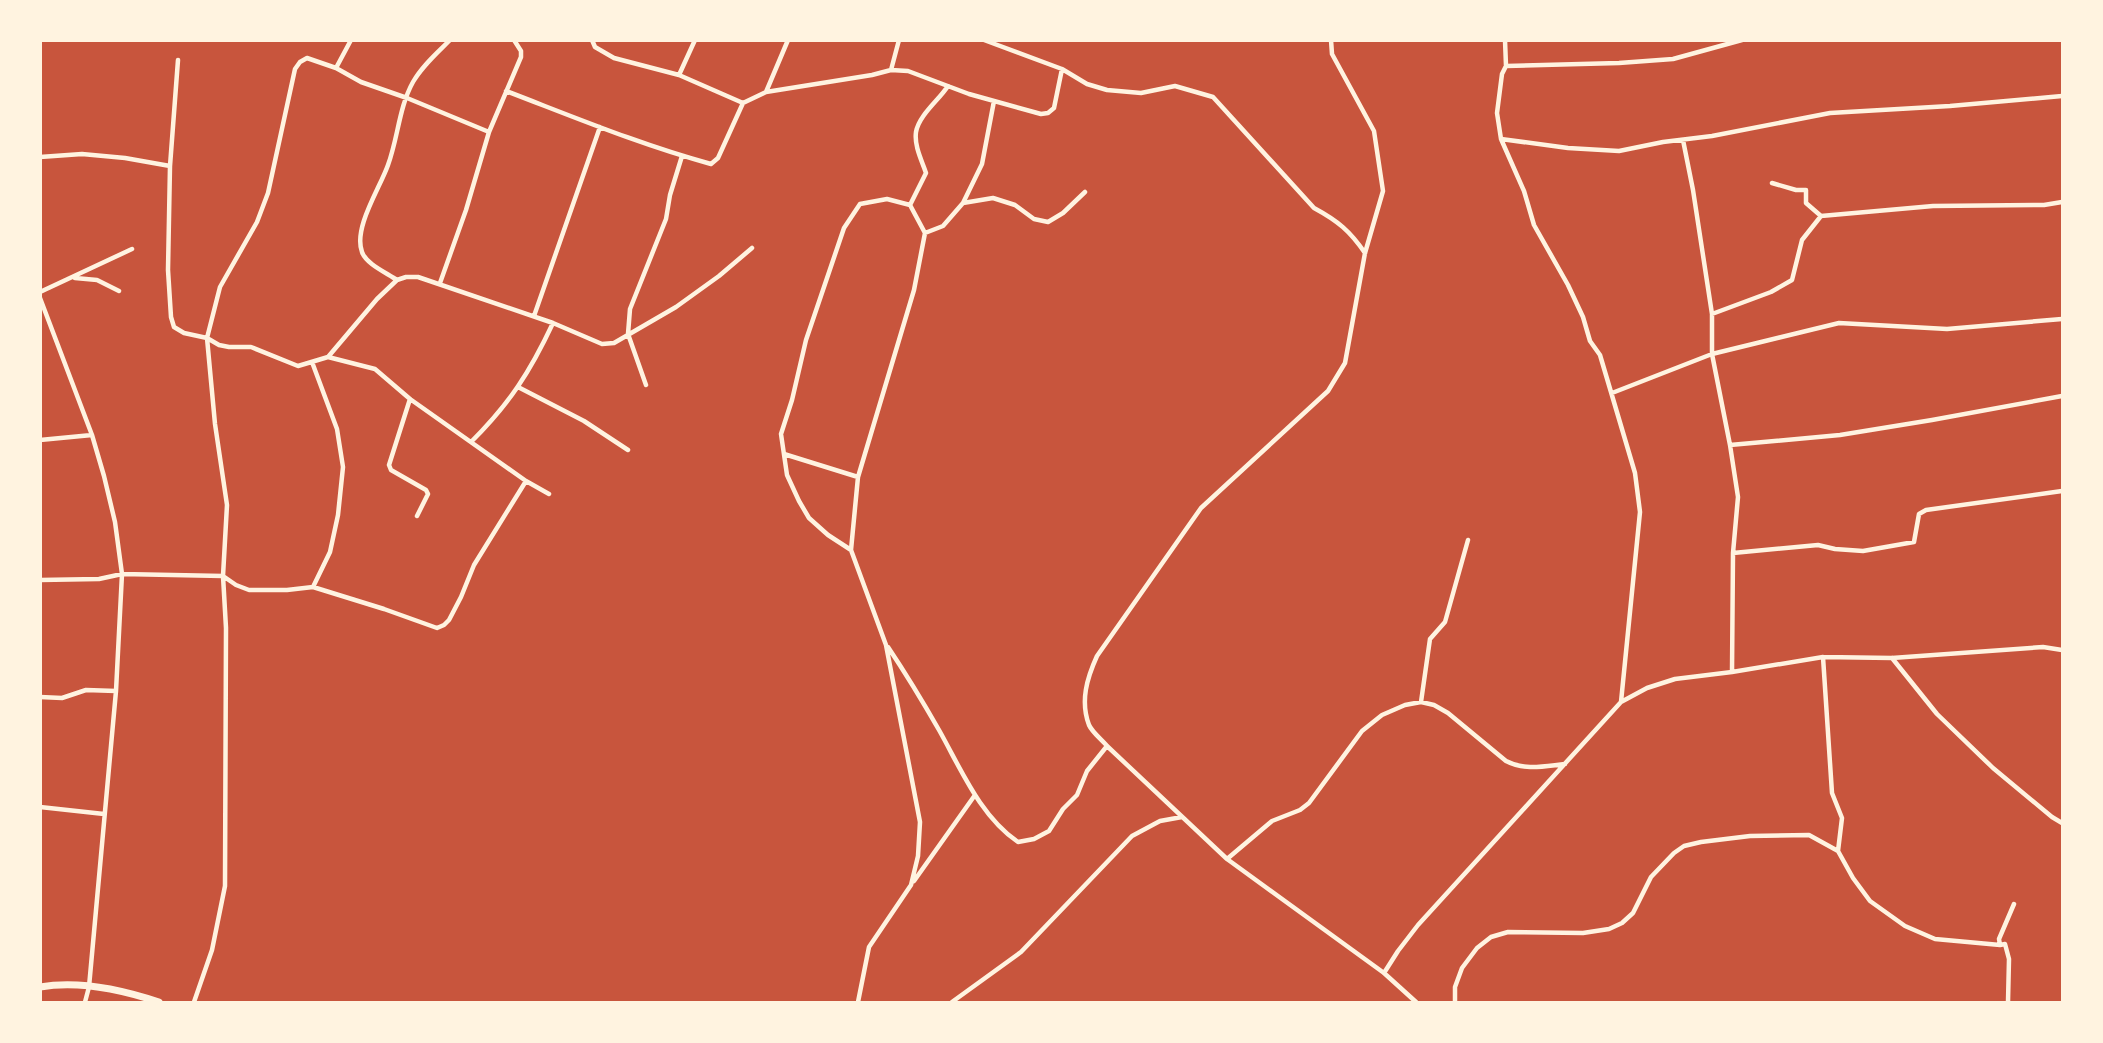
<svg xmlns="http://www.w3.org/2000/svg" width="2103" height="1043" font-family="'Open Sans',sans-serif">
  <rect width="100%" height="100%" fill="#c8553d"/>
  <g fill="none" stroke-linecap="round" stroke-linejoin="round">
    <!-- minor -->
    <path stroke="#fff3e0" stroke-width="4.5" d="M592,40L595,47L614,58L679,75L743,103
      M984,40L1062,69L1087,84L1107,90L1141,93L1175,86L1213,97L1314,208C1338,221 1350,231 1365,253
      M1331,40L1332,54L1374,131L1383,191L1365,253L1345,363L1328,391L1201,508L1097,656C1087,678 1080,701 1089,725C1092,732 1102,740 1107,746L1227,859L1384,973L1416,1002
      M1505,40L1506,66L1502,74L1497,113L1501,139L1524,191L1534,225L1568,285L1583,317L1590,341L1600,355L1635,473L1640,512L1621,702
      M178,60L170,166L168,270L171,317L174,327L184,333L207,338L219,345L229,347H251L298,366L328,357L377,299L397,280L406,277H418L553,323L602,344L614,343L676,307L719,276L752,248
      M1506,66L1619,63L1673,59L1742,40
      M336,68L351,40
      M891,70L899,40
      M679,75L695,40
      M506,91C574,117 641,145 711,164L718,158L743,103L766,92L872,75L891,70L908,71L969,94L1041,114L1048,113L1054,108L1062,69
      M766,92L788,40
      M1501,139L1568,148L1619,151L1663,142L1712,136L1830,113L1950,106L2062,96
      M1683,140L1693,190L1712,314V354L1730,445L1738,497L1733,553L1732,672
      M40,157L82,154L125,158L170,166
      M1772,183L1796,190H1806V203L1821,216L1933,206L2044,205L2062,202
      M963,203L993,198L1015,205L1034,219L1048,222L1063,213L1085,192
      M910,205L926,173C922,161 914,146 916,132C919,115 939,100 948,86
      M925,233L943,226L963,203L982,164L994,101
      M75,278L97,280L119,291
      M397,280C387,273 366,264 362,252C353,228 380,188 388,165C398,138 399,107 413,82C422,66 437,53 450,40
      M440,283L466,210L489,132L521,57V51L514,40
      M40,292L132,249
      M40,298L92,435L104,476L115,522L122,574L116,691L89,987L85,1002
      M1712,314L1771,292L1792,280L1802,240L1821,216
      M534,316L600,127
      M328,357L375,369L410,399L526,481L549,494
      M312,362L337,429L343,467L338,515L330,552L313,587
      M646,385L628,334L630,309L666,219L670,195L682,156
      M518,387L584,421L628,450
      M1612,393L1712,354L1839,323L1947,329L2062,319
      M410,399L389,465L391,470L426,490L428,494L417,516
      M40,440L92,435
      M471,442C510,403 530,372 553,323
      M1730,445L1840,435L1932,420L2062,396
      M784,454L858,477L914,290L925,233L910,205L887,199L860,204L844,228L806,340L792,400L781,434L787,475L799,501L809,518L828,535L851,550
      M1733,553L1818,545L1835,549L1863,551L1914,542L1919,514L1926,510L2062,491
      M40,580L99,579L122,574L223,576L236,585L249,590H287L313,587L384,609L437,628L444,625L449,620L461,597L474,565L526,481
      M888,647C906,674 923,702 939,730C961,769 980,816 1018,842L1034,839L1049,831L1063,809L1077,795L1087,771L1107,746
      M1823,657L1832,793L1842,818L1838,851
      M1892,658L1937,714L1993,768L2052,817L2062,823
      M40,697L62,698L86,690L116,691
      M1421,702L1430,639L1445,622L1468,540
      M40,807L104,814
      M1227,859L1272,821L1300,810L1309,803L1362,731L1382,715L1405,705L1421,702L1434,705L1448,713L1506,761C1525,771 1545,766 1565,764
      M914,881L975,795
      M2000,945L2005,944L2009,959L2008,1002
      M1384,973L1398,951L1418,925L1621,702L1647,688L1675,679L1732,672L1823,657L1892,658L2043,647L2062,650
      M194,1002L212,950L225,886L226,628L223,576L227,505L215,424L207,338L220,287L257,222L268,193L295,69L300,62L307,58L336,68L361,82L407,98L489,132
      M858,1002L869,947L911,885L918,856L920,822L886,645L851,550L858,477
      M952,1002L1021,952L1132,836L1160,821L1182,817
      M1455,1002V987L1462,968L1477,948L1491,937L1508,932L1583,933L1609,929L1622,923L1633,913L1651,877L1674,853L1684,846L1701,842L1750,836L1809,835L1838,851L1853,878L1870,901L1905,926L1935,939L2000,945L1999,939L2014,904"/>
    <!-- primary -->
    <path stroke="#fff3e0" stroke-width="7" d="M40,987C79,980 123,990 159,1002"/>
  </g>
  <!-- border -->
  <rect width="2103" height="1043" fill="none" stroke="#fff3e0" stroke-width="84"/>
</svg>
